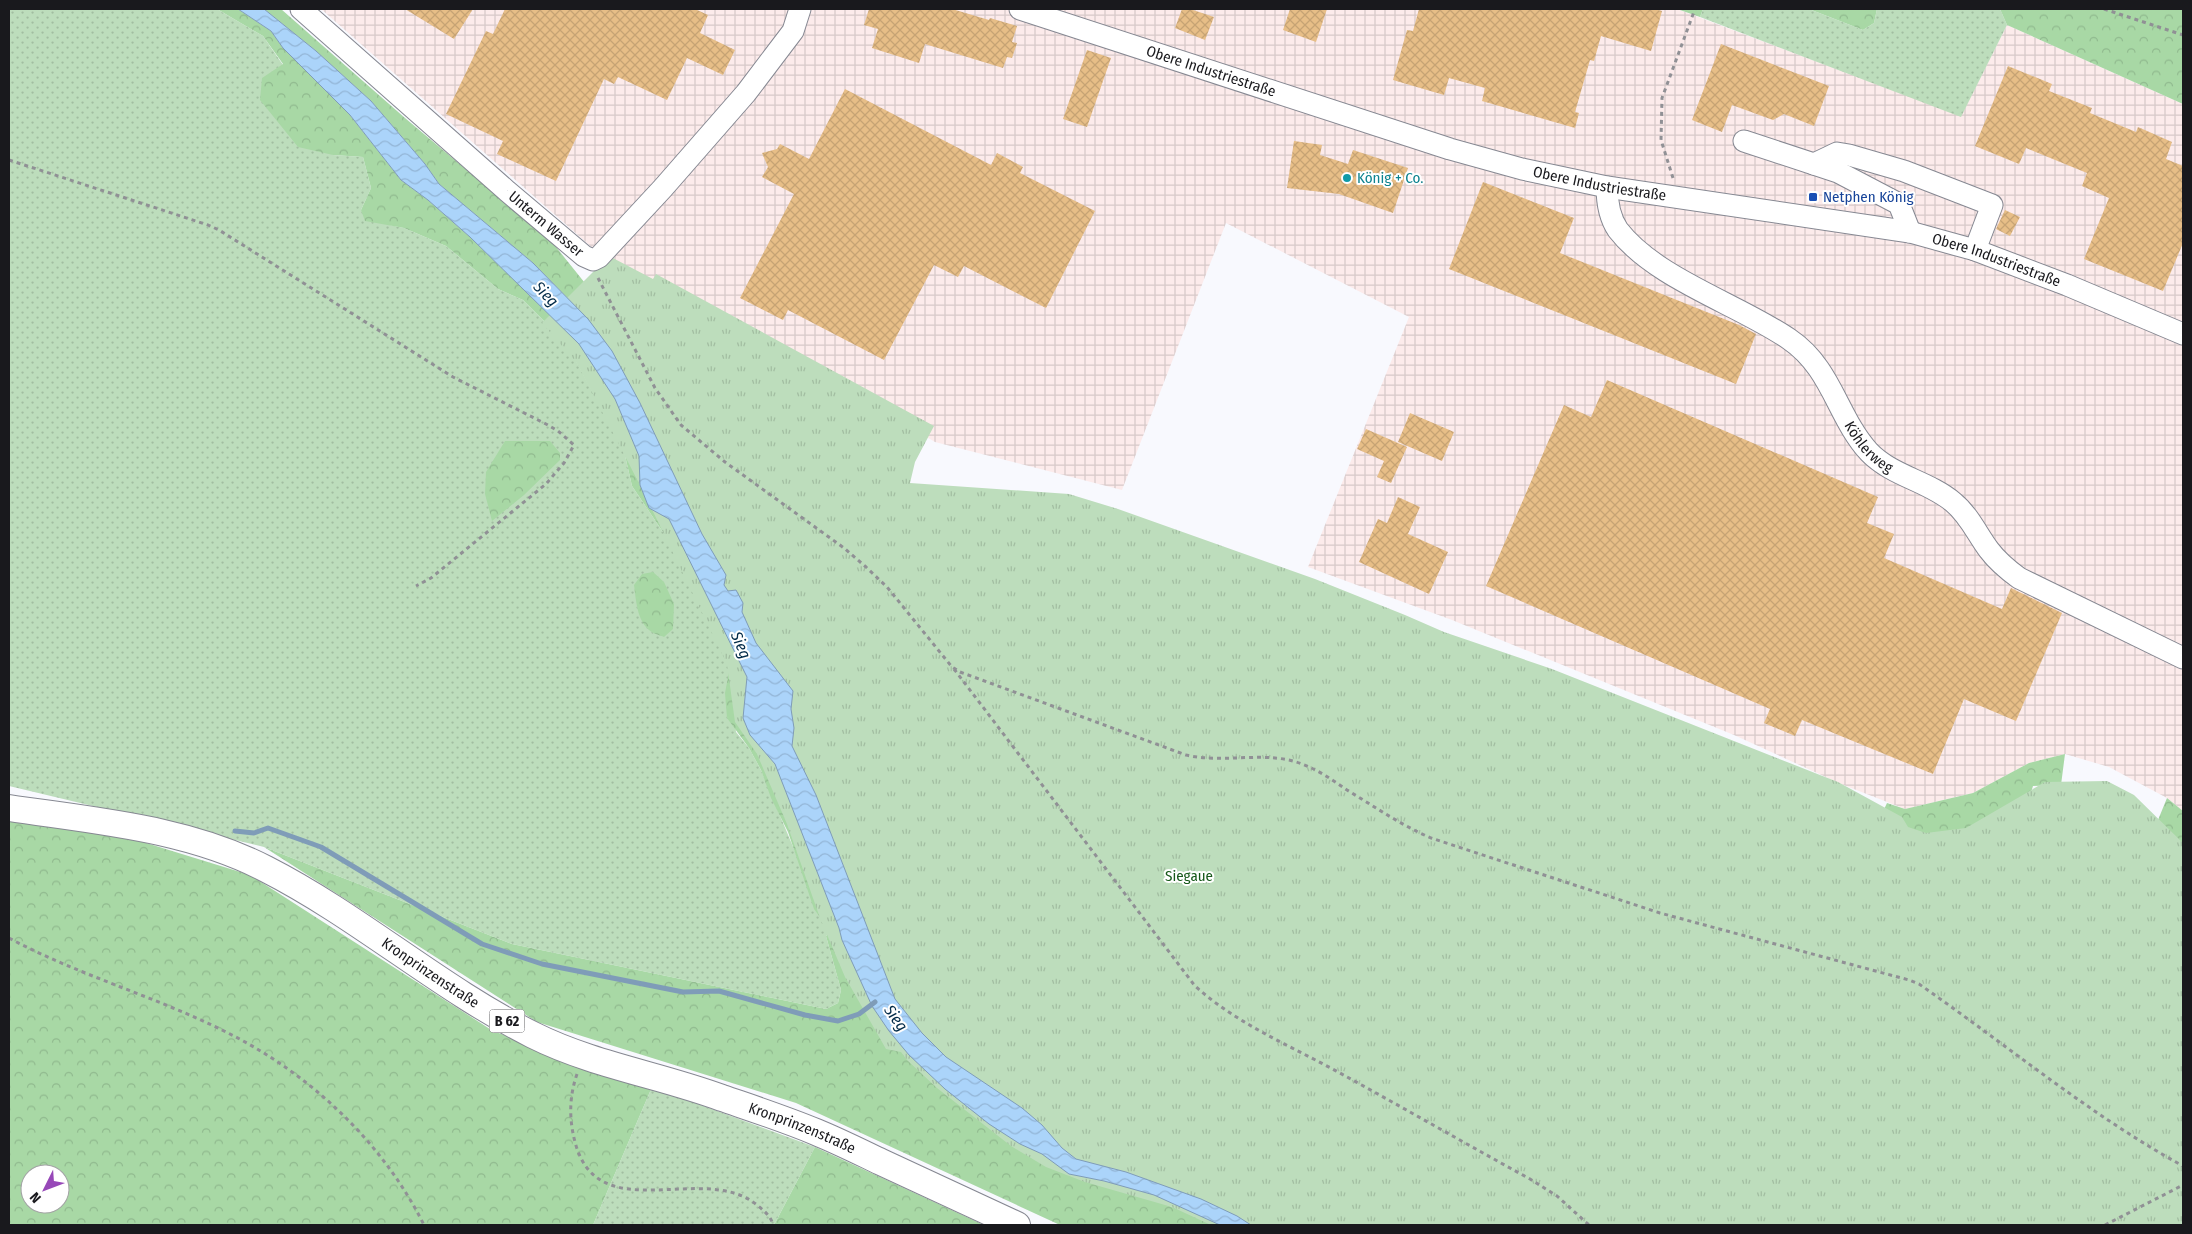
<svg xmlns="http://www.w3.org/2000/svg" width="2192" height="1234" font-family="'Fira Sans Condensed',sans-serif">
  <defs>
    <pattern id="industrial-grid" width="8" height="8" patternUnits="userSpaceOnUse" patternTransform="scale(1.25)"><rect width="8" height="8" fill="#fcebeb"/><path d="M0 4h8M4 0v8" fill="none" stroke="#d7c9c9"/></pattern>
    <pattern id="grass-dots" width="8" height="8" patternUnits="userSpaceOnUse" patternTransform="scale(1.25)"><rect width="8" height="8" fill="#bdddbc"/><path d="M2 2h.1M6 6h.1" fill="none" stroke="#a2bda1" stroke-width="1.8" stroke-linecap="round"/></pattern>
    <pattern id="forest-crowns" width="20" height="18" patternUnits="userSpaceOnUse" patternTransform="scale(1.25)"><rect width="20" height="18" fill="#a8d8a5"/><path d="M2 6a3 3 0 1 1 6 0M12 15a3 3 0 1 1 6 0" fill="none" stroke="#90b98e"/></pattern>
    <pattern id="park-tufts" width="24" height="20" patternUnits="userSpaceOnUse" patternTransform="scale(1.25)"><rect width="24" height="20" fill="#bdddbc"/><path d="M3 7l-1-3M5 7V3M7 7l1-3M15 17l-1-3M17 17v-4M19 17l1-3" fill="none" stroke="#a2bda1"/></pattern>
    <pattern id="water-waves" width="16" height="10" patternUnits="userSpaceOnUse" patternTransform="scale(1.25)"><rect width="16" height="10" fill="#abd4fa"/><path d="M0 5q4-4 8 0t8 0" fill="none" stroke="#93b5d6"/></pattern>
    <pattern id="building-cross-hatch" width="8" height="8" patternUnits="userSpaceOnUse" patternTransform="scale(1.25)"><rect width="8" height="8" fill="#e7be87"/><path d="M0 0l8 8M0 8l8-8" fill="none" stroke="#c6a374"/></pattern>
  </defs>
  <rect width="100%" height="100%" fill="#f8f9fe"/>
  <!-- industrial -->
  <path fill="url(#industrial-grid)" d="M321,9H1677L1961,116L2007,25L2183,104V811L2167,798L2109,767L2065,754L2029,763L1973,793L1905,809L1841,784L1734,735L1452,620L1308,567L1409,317L1226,223L1122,490L935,442L692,299L613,266Z"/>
  <!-- grass -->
  <path fill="url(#grass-dots)" d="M9,9H217L263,36L283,65L333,155L363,157L371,188L361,210L390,225L404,228L446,246L498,289L523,300L567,344L624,451L632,486L679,556L730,667L736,732L749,748L761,770L824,921L831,932L826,936L841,990L838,1003L826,1009L512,944L264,847L9,786Z
    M1703,9H1809L1863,30L1874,23L1877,9H2000L2007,25L1961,117L1700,17Z
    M652,1087L815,1147L774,1225H593Z"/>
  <!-- forest -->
  <path fill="url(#forest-crowns)" fill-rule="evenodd" d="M217,9H238L271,31L283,48L350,115L401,180L428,200L470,237L554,319L669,519L1104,1181L1220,1225H1060L796,1103L537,1022L264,847L512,944L826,1009L838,1003L841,990L826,936L831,932L814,909L788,832L771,798L761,770L749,748L727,718L725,693L730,667L679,556L632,486L624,451L567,344L523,300L498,289L446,246L404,228L365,221L361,210L371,188L363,157L333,155L298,147L260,100L262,78L283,64L263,36Z
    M264,9H281L405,118L552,242L605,308L588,319L533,263L439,184L425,164L371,101L316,51Z
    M1677,9H1703L1700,17Z
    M1809,9H1877L1874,23L1863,30Z
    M2000,9H2183V104L2007,25Z
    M505,441H550L560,453V460L524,495L492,521L485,494L486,472Z
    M653,572L664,582L674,604L673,629L664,637C660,635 653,634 649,630C637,620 636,600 634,585L642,574Z
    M2065,754L2061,785L2033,786L2011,858L1879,820L1887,803L1905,809L1973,793L2029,763Z
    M2167,798L2183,811V861L2158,820Z
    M9,818L143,842L250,875L493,1031L652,1087L593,1225H9ZM30,1174H60V1204H30Z
    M815,1147L984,1225H774Z"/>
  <!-- park -->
  <path fill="url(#park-tufts)" d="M609,256L653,279L656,274L934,426L915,462L910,483L1069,494L1118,509L1315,579L1405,615L1444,632L1552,669L1820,775L1838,782L1902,817L1908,827L1926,833L1966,828L2045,782L2107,781L2134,795L2183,843V1225H1211L1172,1207L1085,1182L1046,1167L1011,1146L937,1088L907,1060L901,1052L886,1049L845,977L820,918L787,824L757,754L735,722L727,664L644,493L577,363L542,323Z"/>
  <!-- water -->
  <path fill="url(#water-waves)" stroke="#7f9cb8" d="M238,9H264L316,51L371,101L425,164L439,184L533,263L588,319L612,351L640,403L702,534L726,575L724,585L728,591L736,590L743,603L742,612L756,643L793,691L791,709L794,728L792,746L816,795L895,999L922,1033L946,1057L1022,1108L1042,1125L1062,1148L1076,1159L1126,1172L1201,1199L1237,1216L1251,1225H1220L1154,1195L1104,1181L1069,1174L1042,1154L1020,1144L989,1124L945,1089L909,1055L889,1031L872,1006L842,940L839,928L775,764L750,735L743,718L747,677L669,519L649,508L640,485L639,456L615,399L579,344L470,237L428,200L401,180L350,115L283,48L271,31Z"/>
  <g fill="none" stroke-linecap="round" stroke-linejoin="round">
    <!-- stream -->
    <path stroke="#7f9cb8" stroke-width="5" d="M235,831L254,833L268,828L321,847L482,944L542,964L683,992L719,991L805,1015L838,1021L859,1014L875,1002"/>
  </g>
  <!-- building -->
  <path fill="url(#building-cross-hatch)" d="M405,9H473L454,39Z
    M505,9H695L708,15L700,33L735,50L723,75L687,58L667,100L618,77L614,84L604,79L556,181L497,154L503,141L446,114L486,31L493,34Z
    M869,9H952L989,20L990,18L1017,26L1012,42L1017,43L1012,58L1007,57L1003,68L925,44L919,63L872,48L878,29L864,25Z
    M1182,9H1190L1214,17L1205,40L1175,28Z
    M1290,9H1327L1316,42L1283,30Z
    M1419,9H1655L1662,11L1651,51L1601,36L1594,61L1590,60L1575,112L1579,113L1575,128L1482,101L1485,88L1449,78L1444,95L1393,80L1407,30L1413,31Z
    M1721,44L1829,86L1814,126L1784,114L1773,120L1732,105L1722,132L1692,120Z
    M1087,50L1111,58L1087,127L1063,119Z
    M2008,66L2052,84L2049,91L2092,108L2090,113L2136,132L2138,127L2172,142L2166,159L2183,166V243L2163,291L2084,259L2109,198L2082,186L2087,173L2026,148L2019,164L1975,146Z
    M845,89L991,165L997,153L1023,167L1020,173L1095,211L1046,308L964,266L958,277L934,265L884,360L788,310L783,320L740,298L794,194L762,177L768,167L762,153L777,149L780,144L809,159Z
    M1294,141L1322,145L1320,155L1348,164L1353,150L1408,168L1393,213L1339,194L1287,188Z
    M1483,182L1574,218L1560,253L1739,325L1756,334L1736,384L1449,269Z
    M2005,210L2020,217L2010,236L1996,229Z
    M1607,380L1878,497L1867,523L1894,534L1884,558L2002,609L2011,588L2062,613L2016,721L1964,699L1933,774L1802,720L1795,736L1764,723L1770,709L1486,586L1564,405L1591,417Z
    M1410,413L1454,432L1442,461L1398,442Z
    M1366,429L1407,447L1391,483L1377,477L1384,461L1357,449Z
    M1398,497L1420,507L1408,534L1448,552L1429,594L1359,562L1378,519L1387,523Z"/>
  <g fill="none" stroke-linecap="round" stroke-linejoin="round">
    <defs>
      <g id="minor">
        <path id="s1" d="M301,9L507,191L584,256L593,260L599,257L663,188L746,93L793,31L800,9"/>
        <path id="s2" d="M1020,9L1450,149L1522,169L1607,187L1910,232L1975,250L2067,285L2183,334"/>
        <path d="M1744,141L1838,172L1899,204L1910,232"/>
        <path d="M1814,164L1837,153L1849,155L1904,171L1992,205L1975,250"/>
        <path id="s3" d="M1607,187C1607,202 1609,217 1618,230C1656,279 1738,304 1789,339C1832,368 1837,417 1869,452C1892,476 1928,481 1953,502C1969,515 1977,534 1989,550C1998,562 2008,570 2019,578L2183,658"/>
      </g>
      <g id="major">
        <path id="s4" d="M9,808C95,821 187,828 266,869C360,917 439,988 533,1035C593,1065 660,1075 722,1098C754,1109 785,1119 816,1132C838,1141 860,1152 881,1162C926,1183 971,1204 1017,1225"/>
      </g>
    </defs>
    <!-- minor casing -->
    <use href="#minor" stroke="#868892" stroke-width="23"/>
    <!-- major casing -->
    <use href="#major" stroke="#868892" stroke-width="28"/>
    <!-- path -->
    <path stroke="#909095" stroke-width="3" stroke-dasharray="4 4" stroke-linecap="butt" d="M2104,9L2183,35
      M9,160L208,225L219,230L453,377L546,424L558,431L574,445L564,463L546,484L431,578L416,586
      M1673,178L1661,140L1662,98L1695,9
      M598,278L655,388L681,425L725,462L844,548L866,567L887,587L952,667L960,672L1186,755C1220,763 1256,753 1289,760C1311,765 1330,778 1347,790C1375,807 1401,825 1431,838L1660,913L1909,980L1919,984C2007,1045 2090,1115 2183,1166
      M954,669L1195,986C1237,1024 1289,1045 1338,1072C1402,1107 1466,1144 1530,1179L1557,1196L1589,1225
      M9,938C78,975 154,996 224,1031C308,1072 382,1141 424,1225
      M577,1074C569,1097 569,1119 575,1142C598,1230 703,1161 757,1205C764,1211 771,1216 773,1225
      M2105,1225L2183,1185"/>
    <!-- minor -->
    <use href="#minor" stroke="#fff" stroke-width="21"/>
    <!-- major -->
    <use href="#major" stroke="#fff" stroke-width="26"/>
  </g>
  <!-- markers -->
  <circle fill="#0f9aa8" stroke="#fff" stroke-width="2" cx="1347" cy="178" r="5"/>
  <rect fill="#1a4fb4" stroke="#fff" stroke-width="2" x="1808" y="192" width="10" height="10" rx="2.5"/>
  <g text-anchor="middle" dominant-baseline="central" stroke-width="4" stroke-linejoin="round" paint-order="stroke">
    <!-- shield labels -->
    <rect fill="#fff" stroke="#5e5e61" stroke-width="1" x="489.5" y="1009.5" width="35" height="23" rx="4"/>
    <g font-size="14" font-weight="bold" fill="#19191d">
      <text x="507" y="1021">B 62</text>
    </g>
    <!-- street labels -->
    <g font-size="15" fill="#19191d" stroke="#fff">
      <text stroke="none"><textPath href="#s2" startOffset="201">Obere Industriestraße</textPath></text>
      <text stroke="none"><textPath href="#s2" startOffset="606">Obere Industriestraße</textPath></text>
      <text stroke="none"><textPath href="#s1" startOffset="326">Unterm Wasser</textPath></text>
      <text stroke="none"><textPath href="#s2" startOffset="1011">Obere Industriestraße</textPath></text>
      <text stroke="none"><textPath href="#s3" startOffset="385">Köhlerweg</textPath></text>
      <text stroke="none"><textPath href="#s4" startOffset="460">Kronprinzenstraße</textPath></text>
      <text stroke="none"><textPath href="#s4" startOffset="865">Kronprinzenstraße</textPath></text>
    </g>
    <!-- culture labels -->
    <g font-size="15" fill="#0d838f" stroke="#fff" text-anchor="start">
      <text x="1357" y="178">König + Co.</text>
    </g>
    <!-- transit labels -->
    <g font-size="15" fill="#164399" stroke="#fff" text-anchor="start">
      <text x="1823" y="197">Netphen König</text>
    </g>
    <!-- park labels -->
    <g font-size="15" fill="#17591a" stroke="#fff">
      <text x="1189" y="876">Siegaue</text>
    </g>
    <!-- water labels -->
    <g font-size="16" font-style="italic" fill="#022b49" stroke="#fff">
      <text transform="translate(546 294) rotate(46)">Sieg</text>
      <text transform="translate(741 645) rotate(67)">Sieg</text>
      <text transform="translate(896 1018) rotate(54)">Sieg</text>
    </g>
  </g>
  <!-- border -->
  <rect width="2192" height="1234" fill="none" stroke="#19191d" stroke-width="20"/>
  <!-- north arrow -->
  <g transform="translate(45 1189) rotate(228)"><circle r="24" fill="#ffffff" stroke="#a3a3a5"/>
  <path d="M0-4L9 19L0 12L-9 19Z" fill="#9748b8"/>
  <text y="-8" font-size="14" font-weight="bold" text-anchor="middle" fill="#19191d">N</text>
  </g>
</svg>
